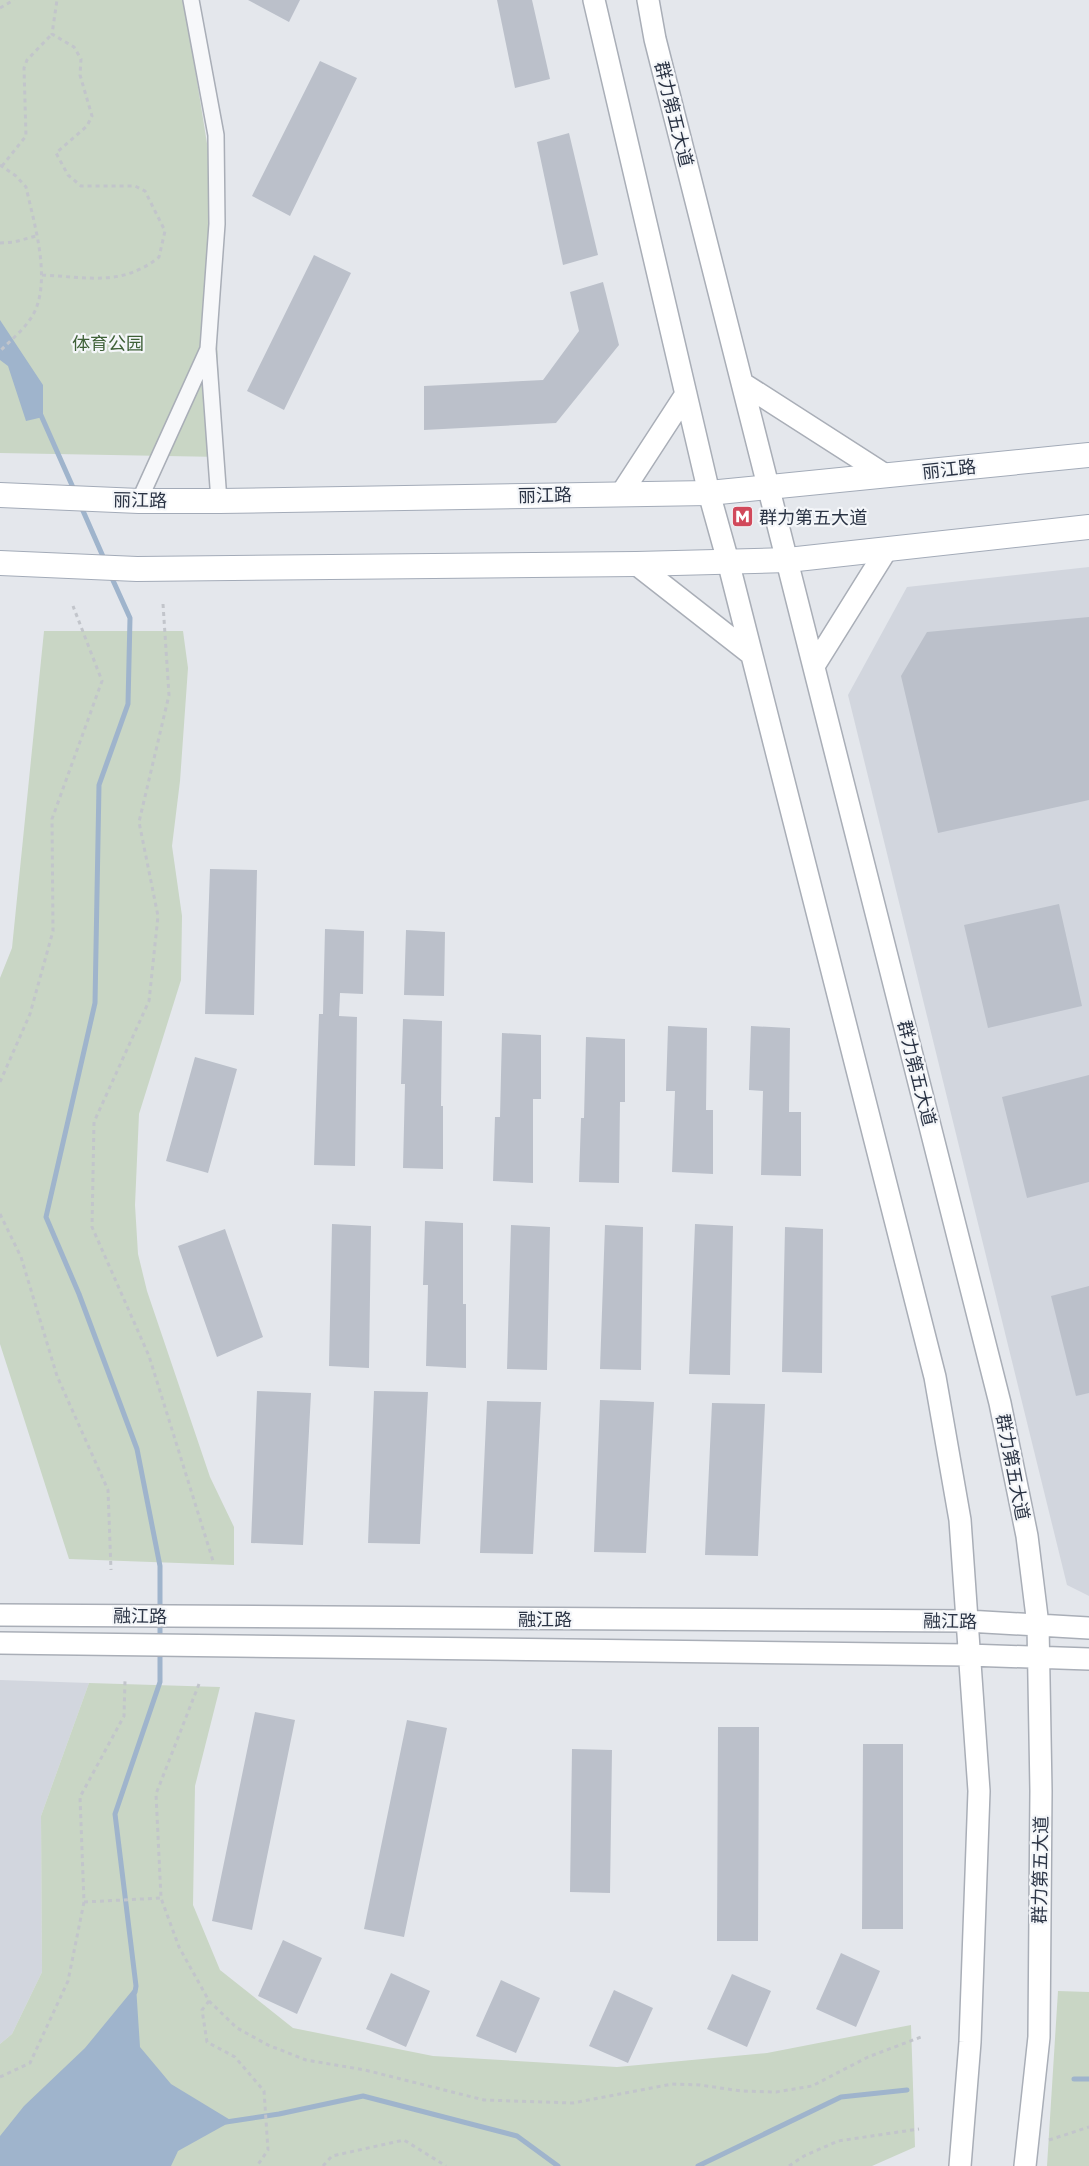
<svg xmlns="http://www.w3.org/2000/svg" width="1089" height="2166" font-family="'Titillium Web','Noto Sans SC',sans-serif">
  <rect width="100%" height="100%" fill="#e4e7ec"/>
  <!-- built -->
  <path fill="#d2d6de" d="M1089,567V1596L1067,1585L848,695L907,587Z
    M0,1680L89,1683L41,1816L42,1972L12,2034L0,2044Z"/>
  <!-- green -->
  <path fill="#c9d6c5" d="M0,0H184L209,156L222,457L0,453Z
    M44,631H183L188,668L180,781L172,846L182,916L181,980L139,1114L135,1205L138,1254L147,1291L210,1477L234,1527V1565L69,1559L0,1344V978L12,948Z
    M89,1683L220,1687L195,1786L193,1905L220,1970L293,2028L433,2056L617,2067L767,2053L911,2025L915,2147L872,2166H0V2044L12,2034L42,1972L41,1816Z
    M1058,1991L1089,1992V2166H1047Z"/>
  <!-- water -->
  <path fill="#9fb4cc" d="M0,320L43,385V417L26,421L8,366L0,360Z
    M136,1986L140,2047L171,2084L232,2121L178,2151L171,2166H0V2136L24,2106L85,2048Z"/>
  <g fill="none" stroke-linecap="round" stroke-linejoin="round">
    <!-- stream -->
    <path stroke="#9fb4cc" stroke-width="5" d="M40,413L75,492
      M80,504L105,561
      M111,576L130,618L128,704L99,785L95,1003L46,1217L79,1294L137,1449L160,1566V1611
      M160,1622V1641
      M135,1992L136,1986L115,1814L160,1682V1649
      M1074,2079H1089
      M226,2122L279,2114L363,2096L517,2136L558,2166
      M698,2166L841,2097L907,2090"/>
  </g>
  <!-- building -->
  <path fill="#bbc0ca" d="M248,0H300L289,22Z
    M497,0H532L550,79L515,88Z
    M320,61L357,78L290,216L252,196Z
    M569,133L598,255L563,265L537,142Z
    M314,255L351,273L284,410L247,391Z
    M603,282L619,345L556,423L424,430V386L543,380L579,331L570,292Z
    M1089,617V800L938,833L901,676L927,632Z
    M210,869L257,870L254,1015L205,1014Z
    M1059,904L1082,1006L988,1028L964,925Z
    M325,929L364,931L363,994L340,993L339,1016L357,1017L355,1166L314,1165L319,1014H323Z
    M406,930L445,932L444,996L404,995Z
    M403,1019L442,1021L441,1106H443V1169L403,1168L405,1084H401Z
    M668,1026L707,1028L706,1110H713V1174L672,1172L675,1091H666Z
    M751,1026L790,1028L789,1112H801V1176L761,1175L763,1091L749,1090Z
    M502,1033L541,1035V1099H533V1183L493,1181L495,1117H500Z
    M586,1037L625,1039V1102H620L619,1183L579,1182L581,1118H584Z
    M195,1057L237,1069L208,1173L166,1161Z
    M1089,1075V1182L1027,1198L1002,1097Z
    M425,1221L463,1223V1304H466V1368L426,1366L428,1285H423Z
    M332,1224L371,1226L369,1368L329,1366Z
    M695,1224L733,1226L730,1375L689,1374Z
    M511,1225L550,1227L547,1370L507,1369Z
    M605,1225L643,1227L641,1370L600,1369Z
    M785,1227L823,1229L822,1373L782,1372Z
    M225,1229L263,1337L217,1357L178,1246Z
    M1089,1286V1393L1076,1396L1051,1296Z
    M257,1391L311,1393L303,1545L251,1543Z
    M374,1391L428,1392L420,1544L368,1543Z
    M600,1400L654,1402L646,1553L594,1552Z
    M487,1401L541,1402L533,1554L480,1553Z
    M712,1403L765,1404L758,1556L705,1555Z
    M255,1712L295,1720L252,1930L212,1921Z
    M407,1720L447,1728L404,1937L364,1929Z
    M718,1727H759L758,1941H717Z
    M863,1744H903V1929H862Z
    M572,1749L612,1750L610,1893L570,1892Z
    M283,1940L322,1958L297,2014L258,1996Z
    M841,1953L880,1971L856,2027L816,2009Z
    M391,1973L430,1991L406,2047L366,2029Z
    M732,1974L771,1991L747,2047L707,2029Z
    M501,1980L540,1998L516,2053L476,2036Z
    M614,1990L653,2008L628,2063L589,2046Z"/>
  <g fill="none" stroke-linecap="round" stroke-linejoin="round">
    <defs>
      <path id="street" d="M191,0L216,135L217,224L208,349
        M139,501L208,349L219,501"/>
      <path id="secondary" d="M594,0L709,493L728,561L935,1377L960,1520L979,1791L970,2042L960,2166
        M648,0L655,39L1000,1403L1027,1536L1038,1625L1041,1791L1039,2037L1025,2166
        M742,383L887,476
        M621,494L686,394
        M636,564L751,654
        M814,666L887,549
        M0,1615L967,1621L1089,1628
        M0,1643L968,1655L1089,1659"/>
      <path id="primary" d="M0,495L139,501H219L709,493L1089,455
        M0,563L137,569L636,564L788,560L1089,527"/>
    </defs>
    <!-- street casing -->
    <use href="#street" stroke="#a9aeb7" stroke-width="18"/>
    <!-- secondary casing -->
    <use href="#secondary" stroke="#a9aeb7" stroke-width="24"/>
    <!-- primary casing -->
    <use href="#primary" stroke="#a3abb8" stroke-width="26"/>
    <!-- path -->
    <path stroke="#c2c5cb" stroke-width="3" stroke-dasharray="4 4" stroke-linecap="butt" d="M0,8L14,0
      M0,165L16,176L26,187C34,223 49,271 37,306C31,324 13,338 0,351
      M2,166L26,136L24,68L27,60L52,34
      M0,243L14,242L36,236
      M42,275C87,277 122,287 159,257L165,231L145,191L135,186H81L68,175L56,153L87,126L92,116L80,75L81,59L74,47L52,34L57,0
      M163,604L169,695L139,822L158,916L149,1001L94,1122L92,1227L149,1356L214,1564
      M0,1082L30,1014L53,931L52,819L102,681L73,606
      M0,1214L21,1257L57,1376L108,1490L111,1570
      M199,1684L156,1794L161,1898L179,1947L209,2001L237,2028L268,2045L306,2060L365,2070L484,2100L573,2103L672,2084L700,2085L741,2091L776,2092L812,2086L868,2057L921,2037
      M84,1902L161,1898
      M209,2001L202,2010L207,2042L235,2057L264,2091L268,2150L257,2166
      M0,2077L30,2063L68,1981L84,1902L80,1797L124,1716L125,1681
      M1049,2140L1089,2127
      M323,2166L332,2156L404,2140L446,2166
      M789,2166L804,2156L838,2141L919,2129"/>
    <!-- street -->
    <use href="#street" stroke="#f7f8fa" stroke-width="15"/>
    <!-- secondary -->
    <use href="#secondary" stroke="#fff" stroke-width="21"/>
    <!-- primary -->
    <use href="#primary" stroke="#fff" stroke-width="24"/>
  </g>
  <!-- icons -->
  <defs>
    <symbol id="metro-square" viewBox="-11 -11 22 22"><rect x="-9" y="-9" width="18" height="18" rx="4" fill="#d1495b" stroke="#f4f6f9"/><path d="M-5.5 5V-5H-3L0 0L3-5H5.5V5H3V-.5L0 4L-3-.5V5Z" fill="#fff"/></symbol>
  </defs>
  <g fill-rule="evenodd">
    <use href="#metro-square" x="730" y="504" width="25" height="25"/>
  </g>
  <g text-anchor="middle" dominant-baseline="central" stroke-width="4.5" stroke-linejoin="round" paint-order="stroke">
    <!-- street labels -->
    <g font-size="18" fill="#2b3445" stroke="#f4f6f9">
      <text transform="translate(674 114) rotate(76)">群力第五大道</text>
      <text transform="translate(949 469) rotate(-6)">丽江路</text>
      <text transform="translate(545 495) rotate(-1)">丽江路</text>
      <text transform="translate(140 500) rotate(1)">丽江路</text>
      <text transform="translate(917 1073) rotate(76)">群力第五大道</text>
      <text transform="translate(1013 1467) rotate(79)">群力第五大道</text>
      <text transform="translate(140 1616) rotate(1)">融江路</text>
      <text x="545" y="1619">融江路</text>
      <text transform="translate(950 1621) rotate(1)">融江路</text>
      <text transform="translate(1040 1870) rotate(-89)">群力第五大道</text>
    </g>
    <!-- park labels -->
    <g font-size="18" fill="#3f6138" stroke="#f4f6f9">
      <text x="108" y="343">体育公园</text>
    </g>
    <!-- poi labels -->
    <g font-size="18" fill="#2b3445" stroke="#f4f6f9" text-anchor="start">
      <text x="759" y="517">群力第五大道</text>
    </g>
  </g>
</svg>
